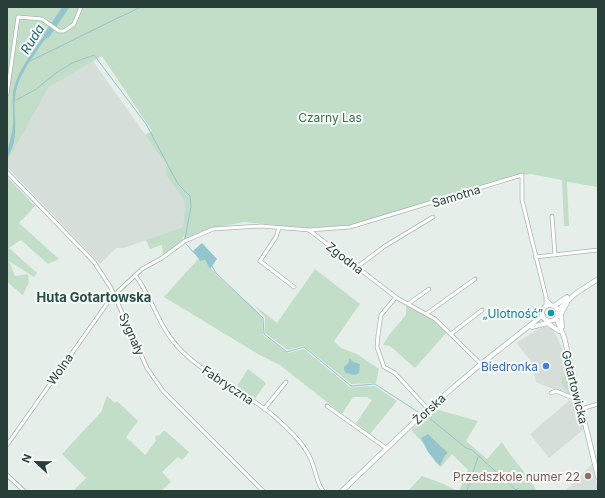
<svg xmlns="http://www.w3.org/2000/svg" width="605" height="498" font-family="Inter,sans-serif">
  <rect width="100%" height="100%" fill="#e6eeea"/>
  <!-- built -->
  <path fill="#d5ded9" d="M93,61L166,164V175L185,202L183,227L124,248H116L100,264L7,167V162L49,87Z
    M543,326L552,329L558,339L565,355L576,398L536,382L530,360L516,343Z
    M570,400L577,403L584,429L549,458L530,434Z
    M592,464L598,491H565Z"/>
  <!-- green -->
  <path fill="#c2ddc8" d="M7,7H598V187L567,182L569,226H564L562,180L531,174L516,176L347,226L307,228L244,222L211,228L184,240L183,234V241L163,255L162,245L150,249L146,240L183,227L185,202L166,175V164L145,135L152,131L102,56L49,87L7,162Z
    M7,177L35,206L19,223L59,259L48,264L21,240L9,248L37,273L34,277L9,261L15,276L28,274L29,282L23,295L7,282Z
    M198,259L200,261L205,260L210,269L211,268C221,282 257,307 262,319C263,323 263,330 263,335L288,353L304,349L350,387L375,386L397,401L370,434L356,423L372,400L367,397H353L342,414L280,365L258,354L164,297Z
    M315,269L360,304L334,341L341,348L357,354L379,369L376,383L351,384L304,346L288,350L265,333V317L253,304L277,323Z
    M406,305L431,319L447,332L415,368L390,346L383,345L389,335L406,315Z
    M565,367C574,372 574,389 576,398L571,397L562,383L561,377L567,376Z
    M248,369L266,383L254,400L235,389Z
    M107,396L115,403L117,401L138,421L126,437L145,455L156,441L155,437L157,435L159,436L164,430L189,452L182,460L178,457L162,472L171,482L161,491H73L86,478L62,454L101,412Z
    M435,409L478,421L466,441L487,459L502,442C512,459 527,473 537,491H459L468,470L452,454L441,467L436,463L423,443L411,430Z
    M422,476L444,484L457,491H408Z"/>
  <!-- water -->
  <path fill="#94c5cd" d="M50,27L52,29C40,48 21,69 16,91C11,115 22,135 7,158C7,147 12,137 13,125C14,115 12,104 13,94C16,70 37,47 50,27Z
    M202,243L217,259L210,269L205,260L200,261L193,251Z
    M349,358L353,362L360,364L359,373L355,375L346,373L344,370V367L349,362Z
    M428,434L448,453L445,455L440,466L428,452L421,438Z"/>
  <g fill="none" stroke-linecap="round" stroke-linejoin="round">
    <!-- stream -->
    <path stroke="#94c5cd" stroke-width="1" d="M30,61C68,43 104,24 141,7
      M16,100L35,90L56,73L72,63L94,55L146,124L178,184L190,196L191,206L185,239
      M186,244L195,254
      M212,266L216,273L263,318L264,334L287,352L304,347L351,386L375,384L418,412
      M428,417L466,448L472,450L516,490L518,488
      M467,491L478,457"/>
    <!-- river -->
    <path stroke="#94c5cd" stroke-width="6" d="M47,35L66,7"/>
    <defs>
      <path id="street" d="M7,94L18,17L42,19L59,31H64L74,24L81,7
        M7,172L94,262L111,288L147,368L163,391L263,491
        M552,216L555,255
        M279,228L276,237L260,261L294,287
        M309,230L397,298L435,319L481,364
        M535,257L598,250
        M357,267L385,246L433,217
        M135,275C152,297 158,325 177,346C205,377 246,391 276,418C288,429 305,444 311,460C316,470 316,482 323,491
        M396,297L381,315L378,335L377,347L384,367L395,373L428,409
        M546,299L551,305
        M408,304L429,289
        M426,314L475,279
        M451,334L482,310
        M551,393L556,391L578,400
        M327,406L386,448
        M264,409L286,382
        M581,409L598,404
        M7,445L111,298L142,269L162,258L185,241L213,229L261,226L309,230L350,227L522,175V200L546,297V306
        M7,475L24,491"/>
      <path id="secondary" d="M542 313a8 8 0 1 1 16 0a8 8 0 1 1-16 0Z
        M554,306L567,297
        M558,310L575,294L598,279
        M556,318L564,337L598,477
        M532,327L547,323L559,331
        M562,327L561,314L567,303
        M342,491L428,409L481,364L543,315"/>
    </defs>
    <!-- street casing -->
    <use href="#street" stroke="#a9b6b1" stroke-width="4.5"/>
    <!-- secondary casing -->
    <use href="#secondary" stroke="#a6b9b2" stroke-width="5.5"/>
    <!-- street -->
    <use href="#street" stroke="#fff" stroke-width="3"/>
    <!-- secondary -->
    <use href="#secondary" stroke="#fff" stroke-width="4"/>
  </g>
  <!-- markers -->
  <circle fill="#0f9aa8" stroke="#f7faf9" stroke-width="1.5" cx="551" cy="313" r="4"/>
  <circle fill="#3f7fe0" stroke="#f7faf9" stroke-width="1.5" cx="546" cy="366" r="4"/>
  <circle fill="#8d6e63" stroke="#f7faf9" stroke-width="1.5" cx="588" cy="476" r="4"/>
  <g text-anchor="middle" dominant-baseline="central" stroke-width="4" stroke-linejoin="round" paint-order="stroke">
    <!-- park labels -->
    <g font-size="12" fill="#34724b" stroke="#f7faf9">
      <text x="330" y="117">Czarny Las</text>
    </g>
    <!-- street labels -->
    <g font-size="12" fill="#273f38" stroke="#f7faf9">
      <text transform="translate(456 196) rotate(-17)">Samotna</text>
      <text transform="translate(345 258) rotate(38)">Zgodna</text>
      <text transform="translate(132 334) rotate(66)">Sygnały</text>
      <text transform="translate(60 369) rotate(-55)">Wolna</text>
      <text transform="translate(228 385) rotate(34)">Fabryczna</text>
      <text transform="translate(575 387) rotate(76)">Gotartowicka</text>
      <text transform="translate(429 409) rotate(-42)">Żorska</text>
    </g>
    <!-- culture labels -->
    <g font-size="12" fill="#0d838f" stroke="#f7faf9" text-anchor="end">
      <text x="543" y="313">„Ulotność”</text>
    </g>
    <!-- shop labels -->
    <g font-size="12" fill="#366cbe" stroke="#f7faf9" text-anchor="end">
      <text x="538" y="366">Biedronka</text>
    </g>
    <!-- education labels -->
    <g font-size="12" fill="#785e54" stroke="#f7faf9" text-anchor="end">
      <text x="580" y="476">Przedszkole numer 22</text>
    </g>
    <!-- water labels -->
    <g font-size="13" font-style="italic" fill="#256a76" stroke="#f7faf9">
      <text transform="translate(32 39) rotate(-58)">Ruda</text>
    </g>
    <!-- neighbourhood labels -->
    <g font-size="13" font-weight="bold" fill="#245044" stroke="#f7faf9">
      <text x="94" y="297">Huta Gotartowska</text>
    </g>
  </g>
  <!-- border -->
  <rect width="605" height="498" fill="none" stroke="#273f38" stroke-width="16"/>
  <!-- north arrow -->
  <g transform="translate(36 462) rotate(292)" stroke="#f7faf9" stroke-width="3" paint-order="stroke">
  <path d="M0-3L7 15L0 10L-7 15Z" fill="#273f38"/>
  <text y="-6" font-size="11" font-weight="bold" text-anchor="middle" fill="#273f38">N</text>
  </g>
</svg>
